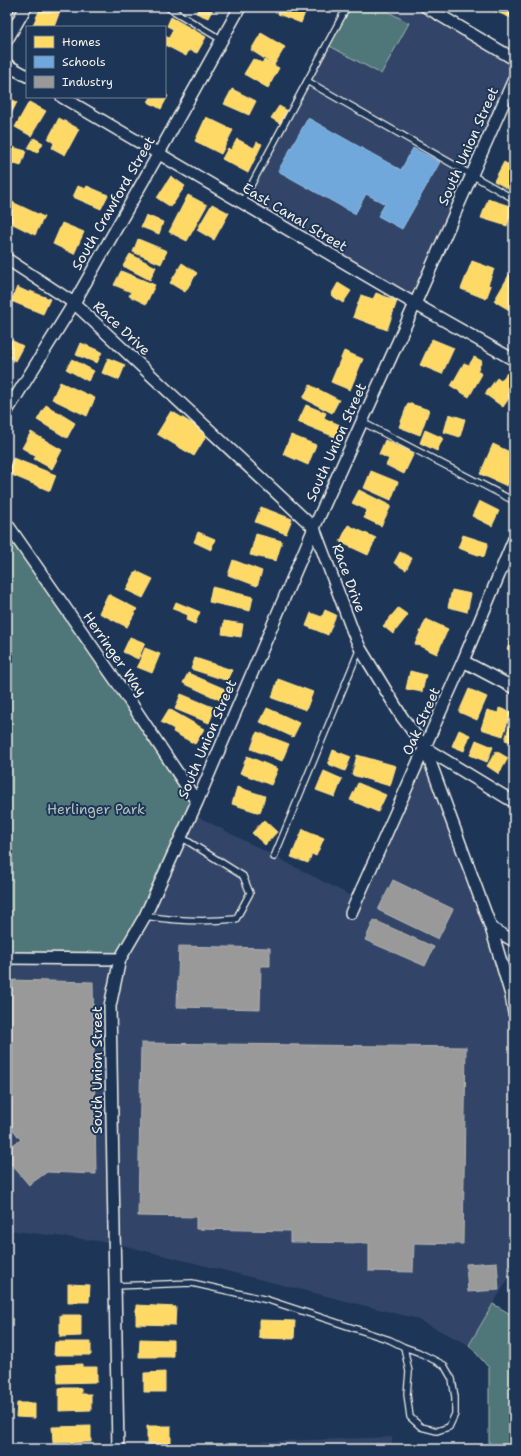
<svg xmlns="http://www.w3.org/2000/svg" width="521" height="1456" font-family="'Shantell Sans',sans-serif">
  <rect width="100%" height="100%" fill="#1d3557"/>
  <filter id="ink" filterUnits="userSpaceOnUse"><feTurbulence type="fractalNoise" baseFrequency=".025" numOctaves="2"/><feDisplacementMap in="SourceGraphic" scale="8" xChannelSelector="R" yChannelSelector="G"/><feConvolveMatrix kernelMatrix="1 2 1 2 8 2 1 2 1" color-interpolation-filters="sRGB"/></filter>
  <g filter="url(#ink)">
    <!-- built -->
    <path fill="#304468" d="M347,7H426L514,59V79L415,304L242,202Z
      M425,748L514,1013V1269L469,1345L414,1318L114,1243L7,1230V958L191,813L357,899Z
      M392,1437V1449H118V1447Z"/>
    <!-- green -->
    <path fill="#507679" stroke="#a2b4b0" d="M347,7H379L409,23L381,74L326,44Z
      M7,524L197,802L120,959L7,958Z
      M493,1304L514,1316V1449H489V1368L469,1345Z"/>
    <!-- homes -->
    <path fill="#ffd966" stroke="#fce08d" d="M41,7H50L60,11L54,27H32Z
      M199,7H214L208,18L196,13Z
      M281,7H307L301,23L278,14Z
      M490,7H514V19L489,9Z
      M171,17L206,37L197,53L189,50L186,56L165,45V36L169,38L173,29L167,26Z
      M261,33L285,47L274,65L251,50Z
      M253,59L262,63L264,60L279,68L268,88L244,74Z
      M232,89L256,101L249,115L224,104Z
      M165,94L168,96L161,109L148,102L151,97H165Z
      M7,97L17,102L7,122Z
      M29,102L46,111L31,136L15,127Z
      M279,106L288,111L281,124L271,118Z
      M206,117L233,130L221,154L195,141Z
      M59,118L79,129L65,155L52,148L54,143L48,139Z
      M34,138L43,143L37,153L28,148Z
      M237,139L254,148L257,142L262,144L248,173L222,159L228,148L231,150Z
      M12,147L26,151L21,166L8,162Z
      M504,162L514,168V192L494,181Z
      M171,176L185,186L171,207L157,198Z
      M78,186L85,189L87,186L108,195L101,209L73,197Z
      M188,195L207,205L187,241L169,232Z
      M488,199L513,207L507,226L481,218Z
      M10,201L44,217L35,235L7,221V207Z
      M212,204L229,213L214,240L197,230Z
      M146,215L163,222L159,234L141,227Z
      M62,223L84,232L74,254L53,244Z
      M138,239L167,251L161,264L133,252Z
      M130,254L156,267L150,280L123,266Z
      M472,261L494,269L488,285L491,286L486,299L461,289Z
      M182,263L197,273L185,292L170,283Z
      M512,270L514,271V310L513,312L494,301Z
      M121,271L155,285L146,304L129,296L131,292L114,285Z
      M338,283L351,291L343,303L331,295Z
      M17,287L30,293V291L50,299L43,314L11,301Z
      M376,293L397,301L387,330L353,317L361,295L373,299Z
      M7,338L23,346L15,361L7,356Z
      M432,339L454,348L442,374L420,365Z
      M81,343L102,352L97,363L76,355Z
      M344,351L363,359L350,390L331,382Z
      M474,357L482,361L477,371L482,374L469,397L451,386L464,363L469,365Z
      M108,358L125,365L119,380L102,373Z
      M72,359L94,371L88,381L66,369Z
      M507,373L514,378V391L503,407L485,394L497,378L501,381Z
      M60,382L95,398L87,416L52,399Z
      M310,385L339,400L332,413L303,398Z
      M408,403L429,410L420,435L399,427Z
      M46,405L75,423L67,438L37,420Z
      M306,405L326,413L324,418L340,425L335,437L298,422Z
      M171,411L208,433L194,456L157,434Z
      M449,414L465,419L460,437L444,432Z
      M425,430L443,438L437,451L420,443Z
      M31,432L62,450L52,469L34,459L36,456L22,448Z
      M291,435L316,445L308,465L283,454Z
      M385,440L414,453L404,474L386,465L389,459L379,454Z
      M493,444L514,454V459L508,472L512,474L507,486L480,474Z
      M13,458L56,475L50,491L7,473Z
      M371,471L398,482L391,500L364,488Z
      M359,490L391,506L381,526L364,518L367,510L352,503Z
      M479,501L499,511L492,526L472,516Z
      M261,507L292,519L286,534L255,522Z
      M348,525L376,538L368,555L340,542Z
      M198,532L215,539L211,550L194,542Z
      M256,534L282,541L276,561L250,555Z
      M463,535L488,543L484,557L458,548Z
      M400,552L412,558L406,570L394,563Z
      M233,560L262,571L257,586L228,575Z
      M136,571L153,579L143,598L126,590Z
      M212,587L253,597L250,611L209,602Z
      M452,590L471,594L467,612L448,607Z
      M108,594L137,609L127,627L99,613Z
      M176,602L200,612L195,624L186,620L188,615L173,609Z
      M398,608L408,615L393,634L383,626Z
      M325,610L336,615L328,635L306,626L311,613L322,617Z
      M426,619L448,629L437,654L415,644Z
      M224,621L243,624L241,637L222,634Z
      M130,637L145,643L138,659L123,652Z
      M511,640L514,641V653L507,649Z
      M145,648L160,654L152,673L137,667Z
      M195,658L232,670L228,681L191,669Z
      M410,671L426,675L422,692L406,689Z
      M188,673L225,689L220,700L183,683Z
      M278,679L313,692L306,710L272,698Z
      M469,689L487,697L477,720L459,712Z
      M181,694L215,708L209,723L175,709Z
      M267,708L300,723L293,737L260,722Z
      M499,708L511,712L503,736L481,729L487,710L498,713Z
      M169,709L204,729L195,744L173,732L174,729L161,722Z
      M513,714L514,715V743L505,740Z
      M459,730L470,735L464,751L452,746Z
      M257,732L289,744L282,761L251,749Z
      M476,740L493,747L487,762L470,755Z
      M333,750L351,757L345,771L328,764Z
      M496,751L508,758L499,774L487,766Z
      M357,755L396,766L390,786L352,775Z
      M247,756L278,769L271,785L240,773Z
      M324,771L342,779L335,797L316,790Z
      M358,783L386,795L378,812L350,800Z
      M237,787L265,796L260,813L232,804Z
      M264,820L277,832L265,845L252,833Z
      M303,829L324,838L316,856L312,854L308,863L291,857Z
      M68,1284L90,1285L89,1302H68Z
      M136,1305L176,1307L175,1325L136,1324Z
      M60,1315H81V1336L60,1337Z
      M259,1320L295,1321L294,1339L259,1338Z
      M140,1339L173,1340V1357H139Z
      M55,1342H91V1355H54Z
      M82,1364V1367H97V1382L58,1383L57,1365Z
      M165,1372V1392H144V1373Z
      M59,1388H81V1394H91V1410L59,1411Z
      M17,1403H35V1418L16,1417Z
      M91,1426V1442L53,1443L52,1427Z
      M147,1426H171V1444H147Z"/>
    <!-- schools -->
    <path fill="#6fa8dc" stroke="#97bee0" d="M308,118L401,170L413,148L440,162L402,229L378,216L385,204L366,194L355,214L278,171Z"/>
    <!-- industry -->
    <path fill="#999" stroke="#b4b3b1" d="M393,880L453,909L438,939L378,910Z
      M374,920L434,947L425,966L365,940Z
      M179,946L270,948V966H261L260,1009L177,1007Z
      M7,980L93,982L96,1174L47,1172L29,1185L7,1159V1148L21,1140L7,1122Z
      M141,1043L466,1047L463,1244L414,1243L413,1272L369,1271V1243L290,1242V1231L196,1229V1217L138,1216Z
      M497,1262L499,1290L468,1292L466,1264Z"/>
    <g fill="none" stroke-linecap="round" stroke-linejoin="round">
      <defs>
        <path id="service" d="M167,7L222,40
          M307,81L514,199
          M242,202L347,7
          M362,422L514,501
          M274,857L360,648
          M145,916C175,921 205,922 236,919L250,893L243,876L181,837
          M115,1286L192,1283L268,1300L390,1340L404,1347L418,1352L444,1365L452,1379L455,1397V1414L449,1427L437,1431L421,1427L410,1417L407,1394L409,1372L404,1347"/>
        <path id="minor" d="M426,7L514,59
          M7,40L26,7
          M7,65L27,76
          M62,97L415,304L514,360
          M7,259L74,303L314,528L353,632L360,648L402,717L425,748L491,928L511,995L514,1013
          M7,411L74,303L159,153L240,7
          M7,524L121,688L197,802
          M463,661L514,688
          M425,748L514,802
          M351,913L463,661L514,539
          M491,928L514,941
          M7,958L120,959
          M118,1449L110,1006L120,959L145,916L197,802L314,528L415,304L514,79"/>
      </defs>
      <!-- service casing -->
      <use href="#service" stroke="#f4f1e8" stroke-width="8"/>
      <!-- minor casing -->
      <use href="#minor" stroke="#f4f1e8" stroke-width="14"/>
      <!-- service -->
      <use href="#service" stroke="#1d3557" stroke-width="5.5"/>
      <!-- minor -->
      <use href="#minor" stroke="#1d3557" stroke-width="11"/>
      <defs>
        <path id="rail" d="M7,19L14,7"/>
      </defs>
      <!-- rail casing -->
      <use href="#rail" stroke="#f4f1e8" stroke-width="4.5"/>
      <!-- rail -->
      <use href="#rail" stroke="#1d3557" stroke-width="3" stroke-dasharray="9" stroke-linecap="butt"/>
    </g>
  </g>
  <g text-anchor="middle" dominant-baseline="central" stroke-width="4" stroke-linejoin="round" paint-order="stroke">
    <!-- street labels -->
    <g font-size="14" fill="#f4f1e8" stroke="#1d3557">
      <text transform="translate(468 146) rotate(-66)">South Union Street</text>
      <text transform="translate(113 203) rotate(-60)">South Crawford Street</text>
      <text transform="translate(295 217) rotate(31)">East Canal Street</text>
      <text transform="translate(122 328) rotate(43)">Race Drive</text>
      <text transform="translate(336 442) rotate(-66)">South Union Street</text>
      <text transform="translate(349 578) rotate(70)">Race Drive</text>
      <text transform="translate(115 654) rotate(55)">Herringer Way</text>
      <text transform="translate(421 721) rotate(-66)">Oak Street</text>
      <text transform="translate(207 739) rotate(-67)">South Union Street</text>
      <text transform="translate(97 1070) rotate(-90)">South Union Street</text>
    </g>
    <!-- park labels -->
    <g font-size="14" fill="#b2c0bc" stroke="#1d3557">
      <text x="96" y="809">Herlinger Park</text>
    </g>
  </g>
  <!-- margin -->
  <rect width="521" height="1456" fill="none" stroke="#1d3557" stroke-width="24"/>
  <rect x="12" y="12" width="497" height="1432" fill="none" stroke="#f4f1e8" stroke-width="1.5" filter="url(#ink)"/>
  <!-- legend -->
  <rect x="26" y="26" width="140" height="72" fill="#1d3557" stroke="#738091"/>
  <rect x="34" y="36" width="20" height="12" fill="#ffd966" stroke="#738091"/>
  <text x="62" y="46" font-size="12" fill="#f4f1e8">Homes</text>
  <rect x="34" y="56" width="20" height="12" fill="#6fa8dc" stroke="#738091"/>
  <text x="62" y="66" font-size="12" fill="#f4f1e8">Schools</text>
  <rect x="34" y="76" width="20" height="12" fill="#999999" stroke="#738091"/>
  <text x="62" y="86" font-size="12" fill="#f4f1e8">Industry</text>
</svg>
